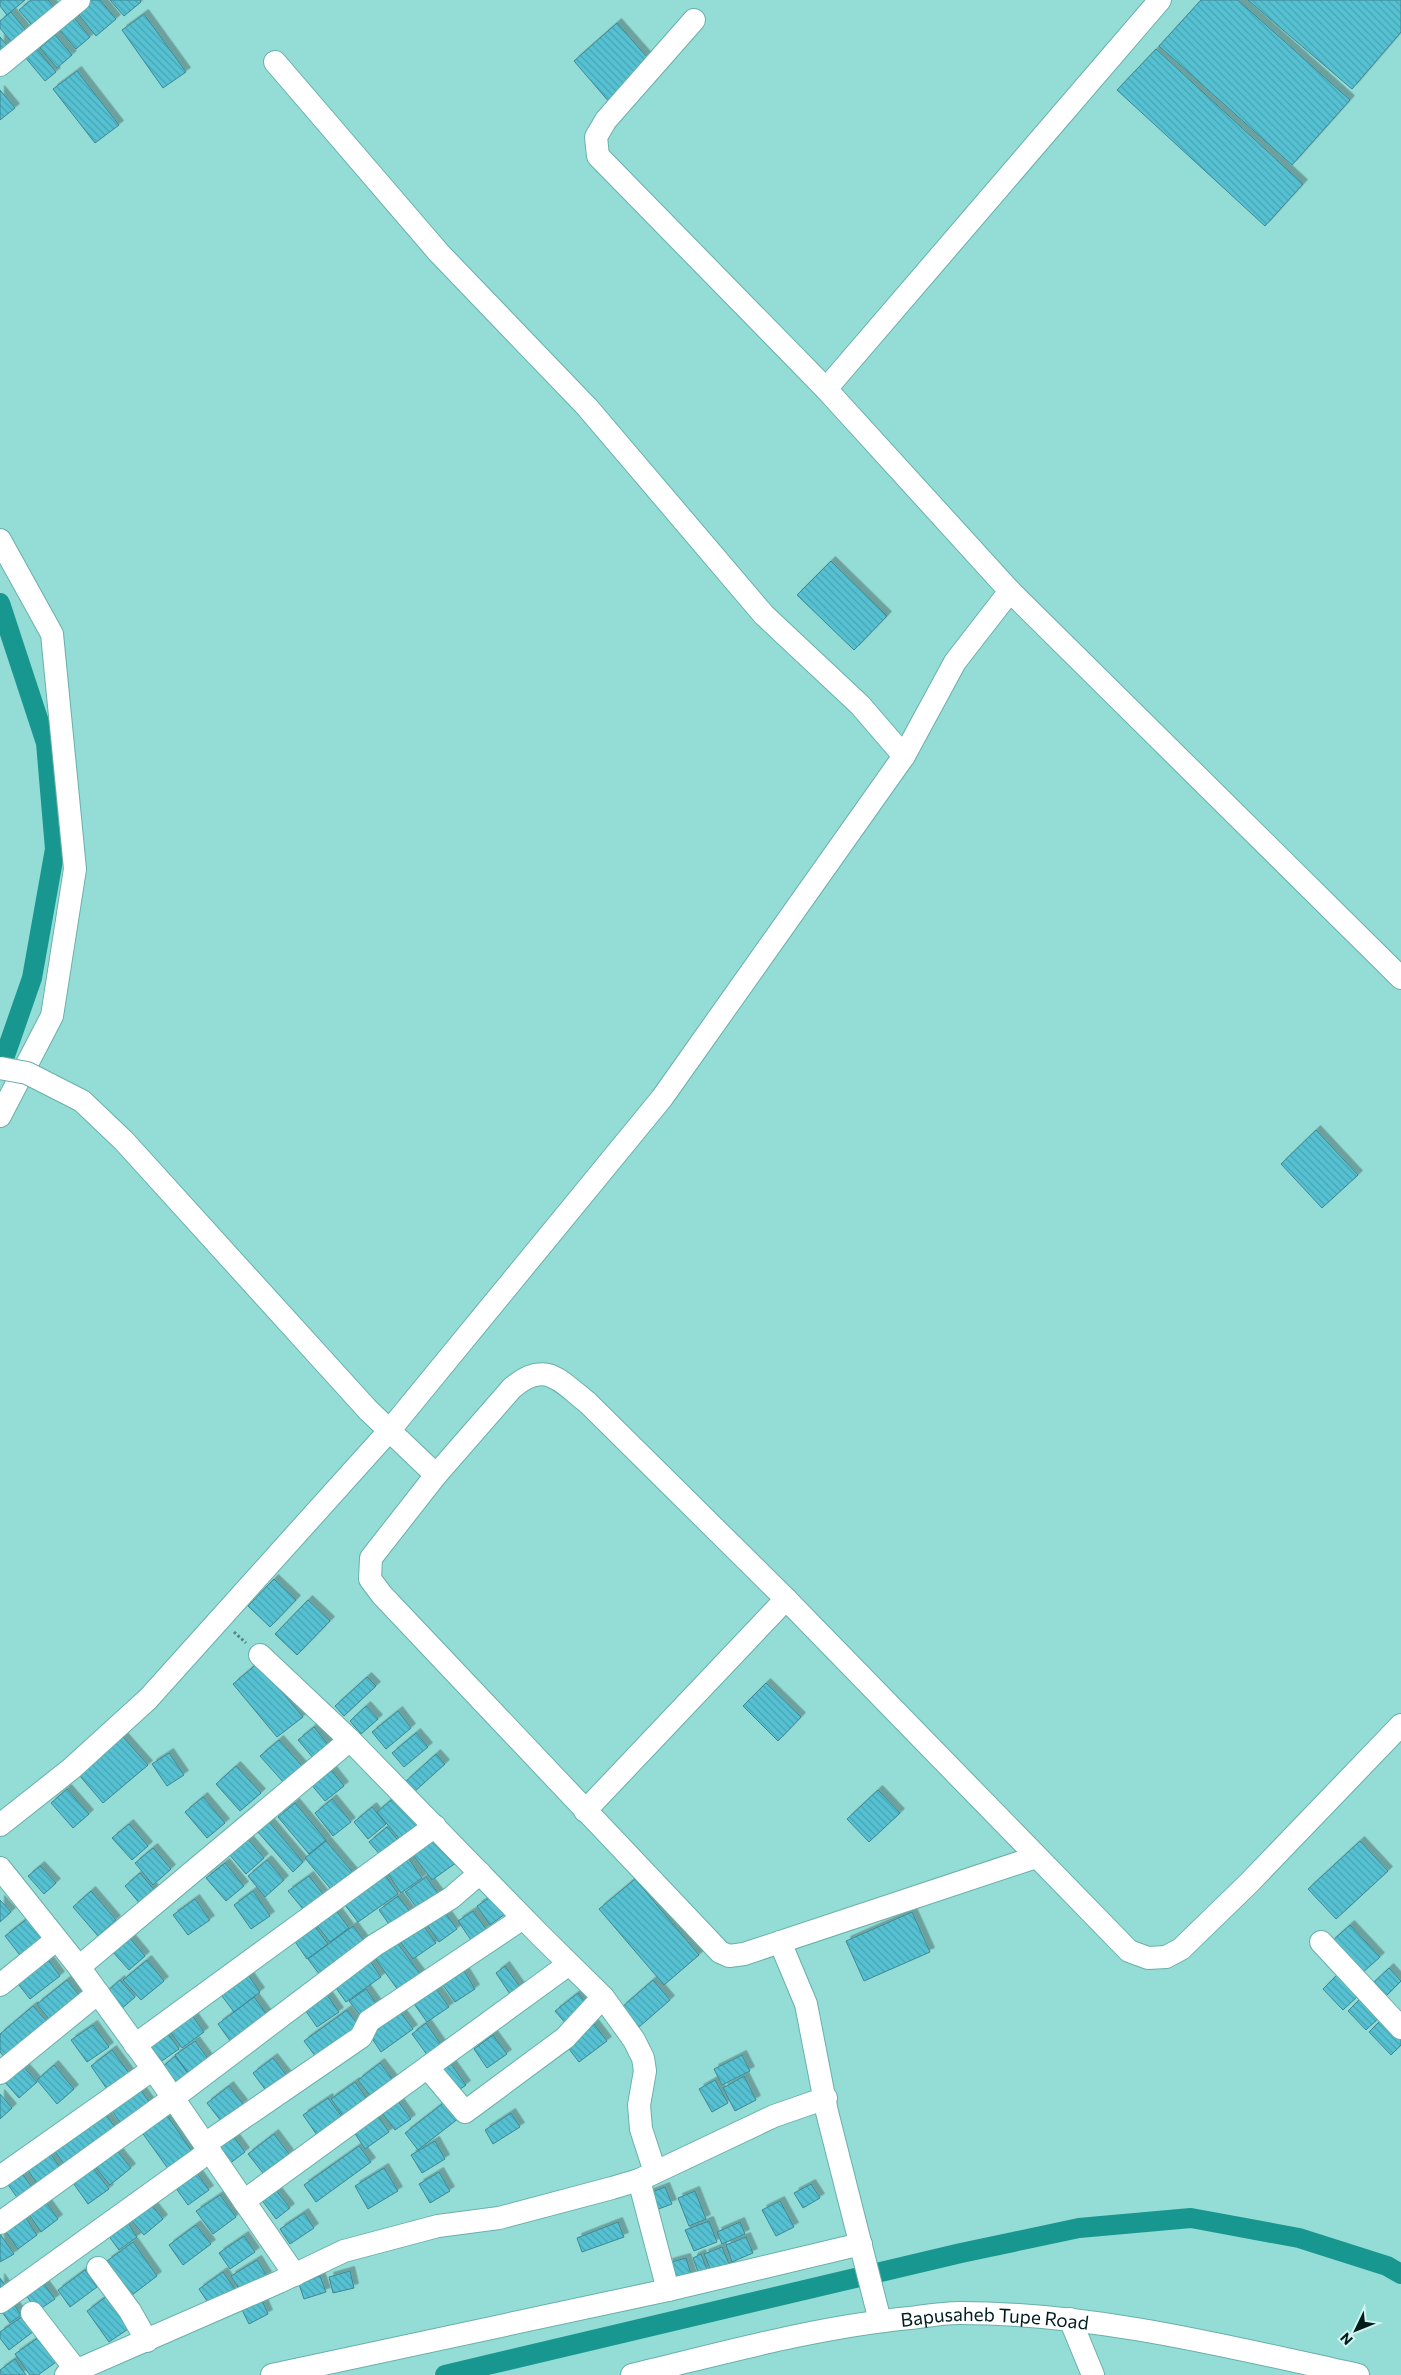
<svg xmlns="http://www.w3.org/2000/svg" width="1401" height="2375" font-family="Commissioner,sans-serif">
  <defs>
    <pattern id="building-back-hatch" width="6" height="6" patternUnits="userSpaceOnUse" patternTransform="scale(1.25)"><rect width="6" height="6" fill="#55c1d2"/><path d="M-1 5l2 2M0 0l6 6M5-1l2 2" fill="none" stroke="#48a5b4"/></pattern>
    <filter id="shadow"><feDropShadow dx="4.5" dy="-4.5" stdDeviation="0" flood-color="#0004"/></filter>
  </defs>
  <rect width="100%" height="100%" fill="#94dcd6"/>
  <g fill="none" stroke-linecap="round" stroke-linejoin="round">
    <!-- canal -->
    <path stroke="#189690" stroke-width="20" d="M0,603L46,743L55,849L32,978L0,1070
      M445,2375L961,2253L1079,2228L1191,2218L1299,2238L1387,2266L1401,2274"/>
  </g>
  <!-- building -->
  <path fill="url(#building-back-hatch)" stroke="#408692" filter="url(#shadow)" d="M0,0H25L7,15L0,6Z
    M31,0H48L59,13L37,31L19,10Z
    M88,0H100L116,19L96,36L75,10Z
    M110,0H140L141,2L124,16Z
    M1201,0H1238L1350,100L1292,165L1159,46Z
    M1248,0H1401V32L1352,89Z
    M11,12L28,33L14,45L0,28V21Z
    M71,14L90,37L76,49L56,26Z
    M144,14L186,72L163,88L122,30Z
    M617,23L654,65L610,103L574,61Z
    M55,35L72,55L57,68L40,48Z
    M0,37L13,52L0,63Z
    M36,48L56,72L45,81L25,57Z
    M1156,49L1303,184L1265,226L1117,90Z
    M77,71L119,125L95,143L53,89Z
    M0,90L15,108L0,120Z
    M831,561L887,616L854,650L797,595Z
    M1316,1130L1358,1175L1322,1208L1281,1164Z
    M274,1579L296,1600L270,1627L248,1606Z
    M308,1600L330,1621L297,1655L275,1634Z
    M258,1663L303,1717L277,1737L233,1684Z
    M367,1677L376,1686L344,1716L335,1706Z
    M766,1683L801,1717L778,1741L743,1706Z
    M366,1706L378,1719L361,1734L350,1721Z
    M398,1711L411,1728L386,1749L372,1732Z
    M314,1727L330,1747L315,1760L298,1740Z
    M416,1733L428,1747L404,1767L392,1753Z
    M123,1737L148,1765L103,1803L79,1775Z
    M279,1740L303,1767L284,1783L260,1756Z
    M169,1753L184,1775L167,1786L152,1764Z
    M436,1754L445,1764L414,1792L405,1782Z
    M236,1766L261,1793L240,1811L216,1784Z
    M329,1767L344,1786L325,1801L310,1783Z
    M67,1789L89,1814L73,1828L51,1803Z
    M878,1790L900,1813L869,1842L847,1819Z
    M396,1796L422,1827L403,1843L377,1812Z
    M203,1797L225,1823L207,1838L185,1812Z
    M332,1799L351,1822L333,1836L315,1813Z
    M295,1803L326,1840L309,1854L278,1817Z
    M372,1807L386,1824L368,1839L354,1822Z
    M269,1822L303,1862L293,1872L258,1832Z
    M129,1824L148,1846L132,1860L112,1838Z
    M387,1827L401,1844L383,1858L369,1842Z
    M441,1835L460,1860L432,1880L413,1855Z
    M246,1837L264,1858L246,1874L228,1853Z
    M326,1841L355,1875L334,1893L305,1858Z
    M1360,1841L1388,1871L1336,1919L1308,1889Z
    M153,1848L171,1869L153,1885L135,1863Z
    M409,1859L422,1878L401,1893L388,1874Z
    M267,1860L284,1880L265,1897L248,1876Z
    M225,1863L244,1886L226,1901L206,1878Z
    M40,1866L56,1883L44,1894L28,1876Z
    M140,1873L156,1892L141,1905L125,1886Z
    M384,1873L398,1894L358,1922L345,1905Z
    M309,1876L323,1894L303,1909L288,1891Z
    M426,1877L441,1897L420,1912L405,1892Z
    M635,1879L699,1955L664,1985L599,1909Z
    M91,1891L116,1920L98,1936L73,1907Z
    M253,1891L270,1916L251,1929L234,1905Z
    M398,1896L411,1913L391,1927L379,1910Z
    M492,1896L505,1914L490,1925L477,1906Z
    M195,1899L210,1920L188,1935L173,1915Z
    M0,1900L11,1912L0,1922Z
    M335,1909L349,1928L330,1942L315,1923Z
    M443,1910L457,1929L439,1942L425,1922Z
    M473,1911L486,1929L471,1940L458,1921Z
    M912,1912L930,1952L864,1981L846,1941Z
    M28,1918L46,1941L23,1959L5,1936Z
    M422,1924L436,1943L413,1959L399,1940Z
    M314,1925L328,1944L307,1959L294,1940Z
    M1350,1925L1380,1957L1361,1974L1331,1942Z
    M353,1926L368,1946L322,1978L308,1959Z
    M129,1937L145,1956L129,1970L112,1951Z
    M393,1937L423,1978L401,1994L371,1953Z
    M44,1954L60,1976L30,1999L15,1980Z
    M366,1955L381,1977L346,2002L331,1981Z
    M147,1960L164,1981L141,2000L123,1980Z
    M505,1966L520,1987L510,1994L496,1973Z
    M1389,1968L1401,1981L1383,1999L1370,1986Z
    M464,1971L475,1989L455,2002L443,1985Z
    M246,1972L260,1992L234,2012L219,1992Z
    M1339,1973L1360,1994L1343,2010L1323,1989Z
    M67,1980L82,1999L52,2023L37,2004Z
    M120,1980L135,1997L120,2010L105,1993Z
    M653,1980L670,2000L639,2027L622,2007Z
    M434,1986L449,2007L427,2022L412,2001Z
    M366,1989L379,2007L363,2019L349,2001Z
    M325,1992L339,2012L317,2027L303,2007Z
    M578,1993L590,2009L568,2026L555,2011Z
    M1363,1996L1382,2015L1366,2030L1348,2011Z
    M254,1997L268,2016L231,2042L218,2024Z
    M33,2006L50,2025L8,2061L0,2052V2034Z
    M398,2009L413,2029L381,2052L367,2031Z
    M347,2010L362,2030L319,2061L304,2041Z
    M189,2011L204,2032L182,2048L167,2027Z
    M1383,2018L1401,2036V2045L1391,2055L1369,2032Z
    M426,2023L442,2046L428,2056L412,2034Z
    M594,2024L607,2041L579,2062L566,2045Z
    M93,2025L109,2047L87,2062L71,2040Z
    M165,2029L179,2049L159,2063L145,2043Z
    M493,2035L507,2054L487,2068L474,2049Z
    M195,2041L212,2064L192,2078L175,2055Z
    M112,2050L129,2073L107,2089L91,2066Z
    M742,2055L750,2071L722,2085L714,2069Z
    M175,2056L190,2076L172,2088L159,2070Z
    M273,2058L287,2076L267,2092L253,2073Z
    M380,2063L394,2081L372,2098L358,2080Z
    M21,2064L37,2082L19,2098L3,2080Z
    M451,2064L466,2085L452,2095L437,2074Z
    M54,2065L74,2089L57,2104L37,2080Z
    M744,2076L756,2100L735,2111L723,2088Z
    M715,2080L728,2103L712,2112L699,2089Z
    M355,2082L368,2100L344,2117L331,2099Z
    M229,2086L243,2104L221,2121L207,2103Z
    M140,2089L152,2106L123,2127L111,2109Z
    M0,2094L12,2108L0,2119Z
    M395,2097L411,2119L395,2130L379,2109Z
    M328,2098L342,2117L317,2135L303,2115Z
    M446,2101L459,2118L418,2150L405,2133Z
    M102,2110L118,2131L67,2168L51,2146Z
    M376,2113L389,2132L365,2149L352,2129Z
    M511,2113L520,2127L493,2144L485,2130Z
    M166,2114L193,2153L169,2170L141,2131Z
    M231,2133L245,2152L225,2167L211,2147Z
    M274,2134L289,2154L263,2173L248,2154Z
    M435,2141L445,2159L422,2173L411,2155Z
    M113,2146L131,2168L110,2185L92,2163Z
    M359,2146L371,2162L316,2202L304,2185Z
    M48,2150L61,2169L38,2185L25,2166Z
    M91,2165L109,2189L88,2204L71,2180Z
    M384,2168L398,2191L368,2209L355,2186Z
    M19,2169L36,2193L21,2203L4,2179Z
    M194,2169L209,2190L188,2205L173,2184Z
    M439,2172L450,2191L430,2203L419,2184Z
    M811,2184L820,2198L803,2208L794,2193Z
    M665,2187L672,2204L653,2211L647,2194Z
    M275,2189L290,2208L276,2219L261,2199Z
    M695,2191L706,2219L689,2226L678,2198Z
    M220,2195L236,2217L213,2234L196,2211Z
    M147,2199L163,2219L144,2235L127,2215Z
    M45,2201L58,2219L41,2232L28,2213Z
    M780,2201L794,2227L776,2236L762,2210Z
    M304,2213L314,2228L290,2244L280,2229Z
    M24,2215L37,2235L18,2249L4,2229Z
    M124,2217L137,2237L119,2250L105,2231Z
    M709,2221L717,2242L694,2251L685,2230Z
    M618,2222L624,2237L582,2252L577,2238Z
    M740,2222L745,2234L722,2244L717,2232Z
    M196,2225L211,2244L183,2265L169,2245Z
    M0,2234L14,2254L0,2262Z
    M244,2236L255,2252L230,2269L219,2253Z
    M746,2237L753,2253L732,2262L726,2245Z
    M133,2242L157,2276L132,2295L107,2261Z
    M722,2247L732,2271L714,2278L704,2254Z
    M701,2254L710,2277L701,2280L693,2258Z
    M686,2258L692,2277L674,2282L668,2263Z
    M257,2260L267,2276L241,2292L231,2276Z
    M85,2270L97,2287L70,2307L58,2290Z
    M350,2271L354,2288L333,2293L329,2277Z
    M223,2272L235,2289L211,2307L199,2289Z
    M320,2276L326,2292L304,2299L299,2284Z
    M0,2278L5,2285L0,2289Z
    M41,2280L55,2299L37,2311L24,2292Z
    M111,2293L134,2325L109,2342L87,2311Z
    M261,2298L268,2314L249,2324L241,2308Z
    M13,2303L21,2315L10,2323L2,2312Z
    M23,2316L34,2331L9,2350L0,2338V2332Z
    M42,2335L59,2360L38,2375H30L15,2354Z
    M15,2359L26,2375H0V2370Z"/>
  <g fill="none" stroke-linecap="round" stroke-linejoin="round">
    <defs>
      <g id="minor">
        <path d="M694,20L606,120L596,137L598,156L826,389L1010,591L1401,978"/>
        <path d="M275,62L439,253L587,407L764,615L860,705L904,756"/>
        <path d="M0,65L79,0"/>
        <path d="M826,389L1160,0"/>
        <path d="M0,540L52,634L75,869L52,1016L0,1116"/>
        <path d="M368,1410L436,1475"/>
        <path d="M260,1655L350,1740L540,1935L603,1997L634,2040L643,2058L645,2071L639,2105L641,2129L655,2172"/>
        <path d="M585,1811L786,1599"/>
        <path d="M0,1825L71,1769L148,1699L389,1431L662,1098L904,756L955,662L1010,591"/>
        <path d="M1036,1857L744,1954L729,1956L720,1952L382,1595L370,1579L371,1558L436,1475L512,1388C545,1359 560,1381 588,1403L786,1599L1129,1951L1148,1958L1166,1957L1181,1949L1249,1883L1401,1725"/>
        <path d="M0,1868L79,1967L153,2069L295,2275"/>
        <path d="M780,1942L806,2004L827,2112L880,2321"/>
        <path d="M1321,1942L1401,2028"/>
        <path d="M79,1967L350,1740"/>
        <path d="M0,1985L56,1940"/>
        <path d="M135,2045L435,1826"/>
        <path d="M428,2068L465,2112L565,2038L603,1997"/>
        <path d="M0,2073L98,1993"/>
        <path d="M205,2144L361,2037L369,2021L523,1918"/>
        <path d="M0,2177L153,2069"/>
        <path d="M639,2180L668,2290"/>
        <path d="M244,2201L569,1964"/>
        <path d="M0,2223L173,2098L375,1945L451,1898L480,1873"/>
        <path d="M98,2268L130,2311L147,2341"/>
        <path d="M0,2302L210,2151"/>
        <path d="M32,2313L76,2370"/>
        <path d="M1070,2319L1093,2375"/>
        <path d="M66,2375L279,2282L344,2251L438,2226L499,2218L612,2188L639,2180L774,2116L826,2098"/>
        <path d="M272,2375L668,2290L861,2244"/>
        <path id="s1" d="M632,2375C724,2353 816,2327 910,2318C926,2316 943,2313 959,2313C1095,2313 1226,2346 1358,2375"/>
      </g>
    </defs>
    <!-- minor casing -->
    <use href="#minor" stroke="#69b0aa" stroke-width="24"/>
    <!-- path -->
    <path stroke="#518682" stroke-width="3" stroke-dasharray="2.5 2.5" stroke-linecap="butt" d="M234,1632L246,1643"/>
    <!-- minor -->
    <use href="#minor" stroke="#fff" stroke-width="22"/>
    <defs>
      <path id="minor-bridge" d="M0,1068L27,1073L82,1101L124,1141L368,1410"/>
    </defs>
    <!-- minor-bridge casing -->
    <use href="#minor-bridge" stroke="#69b0aa" stroke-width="24" stroke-linecap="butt"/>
    <!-- minor-bridge -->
    <use href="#minor-bridge" stroke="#fff" stroke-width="22"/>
  </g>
  <g text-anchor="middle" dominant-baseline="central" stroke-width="4" stroke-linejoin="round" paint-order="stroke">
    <!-- street labels -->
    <g font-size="19" fill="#011e1d" stroke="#d2f5f2">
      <text stroke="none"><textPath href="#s1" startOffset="369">Bapusaheb Tupe Road</textPath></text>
    </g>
  </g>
  <!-- north arrow -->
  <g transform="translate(1356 2330) rotate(227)" stroke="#d2f5f2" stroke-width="4" paint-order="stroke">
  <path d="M0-4L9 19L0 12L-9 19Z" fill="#011e1d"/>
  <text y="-8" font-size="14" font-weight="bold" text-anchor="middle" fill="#011e1d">N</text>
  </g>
</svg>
